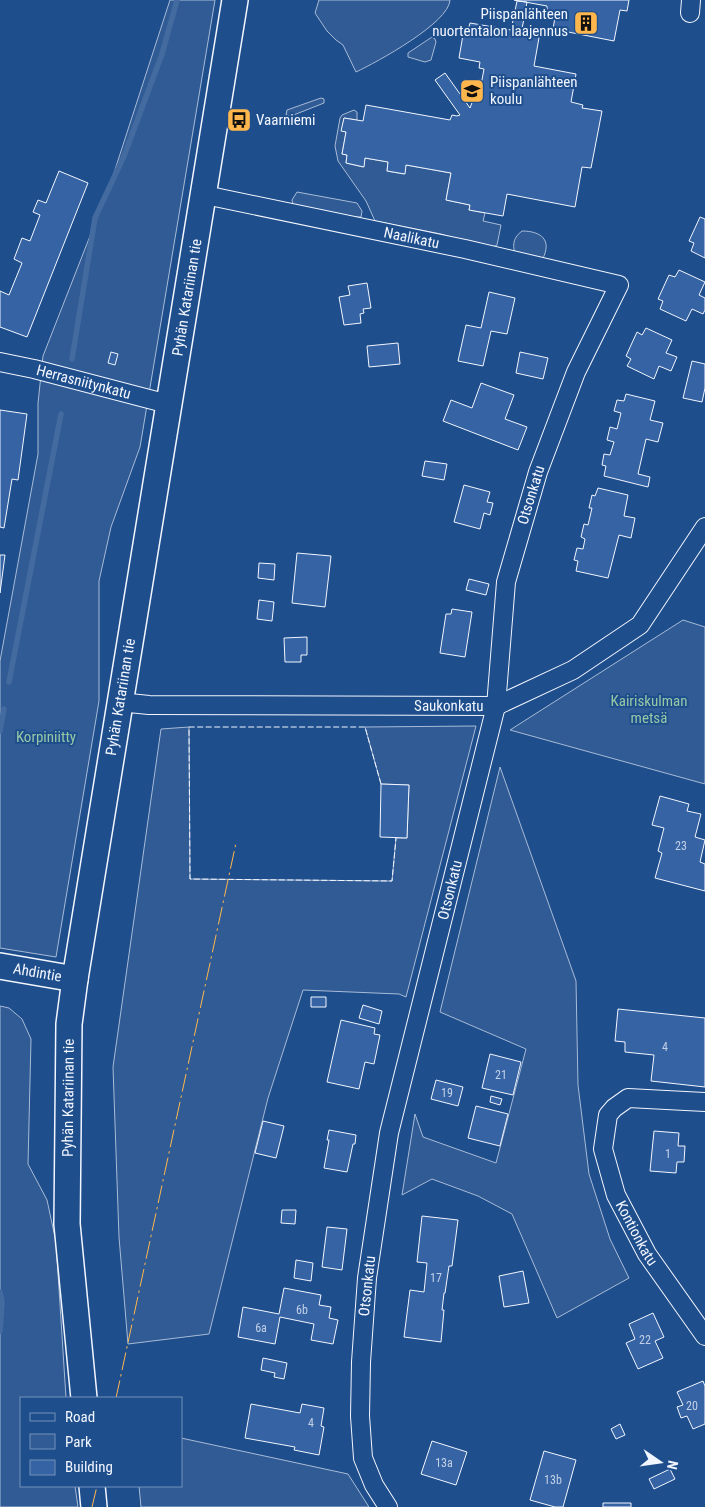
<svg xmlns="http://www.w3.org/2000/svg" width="705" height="1507" font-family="'Roboto Condensed',sans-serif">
  <rect width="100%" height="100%" fill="#1f4e8c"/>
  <!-- green -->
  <path fill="#305b95" stroke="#a8bbd7" d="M170,0H215L140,447L111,527L99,581V701L56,957L0,948V661L38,454V403L43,356L110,185Z
    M319,0H450C449,23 377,62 356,72L343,45L336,40L327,31L315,13Z
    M432,37L435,39L436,42L431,60L425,62L408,57V53Z
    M321,98L324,99V103L291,116L286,115L287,110Z
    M354,110L357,112V120L344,118L342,130L346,132L342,154L347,155L346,163L363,167L365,158L388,162L387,171L404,174L406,165L451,173L446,200L470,205L469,210L485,213L483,221L501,225L497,245L489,249L441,234L375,221L366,201L338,161L335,146L340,118L342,115Z
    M297,192L357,203L362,211L361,217H354L293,205L292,200Z
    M522,231C541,231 553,240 542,260L515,253C512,244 514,237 522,231Z
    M683,620L705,627V784L510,730Z
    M476,726L406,997L399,994L303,990L268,1098L209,1334L128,1344L119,1237L113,1067L161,729L189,727L190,879L392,881L396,838H407L409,785L381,784L365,727Z
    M500,767L576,981L578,1085L589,1174L610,1239L629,1278L557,1318L512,1214L478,1196L432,1179L402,1195L415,1114L423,1137L496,1163L526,1049L440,1012Z
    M0,1006L9,1008L22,1019L31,1039L28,1164L47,1200L56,1242L66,1398H21V1486H75L78,1507H0Z
    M181,1438L348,1474L369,1507H141L139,1486H181Z"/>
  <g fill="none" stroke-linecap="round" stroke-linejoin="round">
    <!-- stream -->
    <path stroke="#446ba0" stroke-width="5.5" d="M72,359L95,218L124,156L162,54L177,0
      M9,682L61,414
      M0,731L4,709
      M0,1292L2,1302L0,1331"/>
  </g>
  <!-- building -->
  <path fill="#3563a3" stroke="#f2f6ff" d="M514,0H629L627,11L620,10L614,41L553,29L555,17L549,16L547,13V6Z
    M517,1L527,2L522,29L540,32L534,66L576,74L571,102L583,105L582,108L602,111L591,168L582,167L575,207L507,194L503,216L469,210L470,205L446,200L451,173L406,165L405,174L387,171L388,162L365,158L364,167L346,163L347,155L342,154L346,132L341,131L344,118L363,121L366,105L450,120L452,115L457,116L460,115L435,80L445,73L470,108L473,100L478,101L484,69L479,68L480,62L459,58L464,29L468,30L470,23L511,30Z
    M59,171L88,183L27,337L0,327V291L9,295L22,263L14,259L22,238L30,241L40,215L33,212L38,200L46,203Z
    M700,217L705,219V258L691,251L694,243L689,241Z
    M679,270L705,282L699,295L705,298V310L703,314L692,309L686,321L660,309L663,301L658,299L669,275L675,277Z
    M367,283L371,308L363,309L364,313L360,314L361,323L344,325L339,297L350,295L348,286Z
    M489,292L515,298L507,334L491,331L483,366L458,361L466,325L481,328Z
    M646,328L672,340L666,353L677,357L671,371L659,366L654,379L627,366L631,359L626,356L637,332L642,335Z
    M398,343L400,364L369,367L367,346Z
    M111,352L118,354L115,365L108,363Z
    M520,352L548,358L543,379L516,373Z
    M692,361L705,364V388L702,402L683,398Z
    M481,383L514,395L505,419L527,427L518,450L443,421L451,400L472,408Z
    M626,394L655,401L650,420L663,423L658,442L646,439L638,474L650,477L648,487L604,476L606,466L602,465L604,454L610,455L614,442L607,440L610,427L617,429L621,413L614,411L617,400L624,401Z
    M0,410L27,414L18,480L12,479L4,528L0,527Z
    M425,461L447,464L444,480L422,476Z
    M464,485L490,492L487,502L493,503L490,515L484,513L480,529L454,522Z
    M598,488L628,495L624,516L635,518L631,538L619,535L608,578L576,571L578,561L574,560L577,548L583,549L585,539L581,537L584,524L588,525L592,508H589L592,495L595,496Z
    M297,553L331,556L325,607L292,603Z
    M0,555H5L0,593Z
    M259,563L275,564L274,580L258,578Z
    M469,579L489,584L486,595L466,590Z
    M259,600L274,602L272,621L257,619Z
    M452,609L472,612L465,657L440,653L446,614H451Z
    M307,637V655H301V662H285L284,638Z
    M381,784L409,785L407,838L380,837Z
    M660,796L689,804L687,811L701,814L695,837L705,840L700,862L705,864V891L655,878L662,853L658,851L664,828L652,825Z
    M311,997H326V1007H311Z
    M363,1005L382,1011L379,1024L359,1018Z
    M618,1009L705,1018V1087L651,1081L654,1055L625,1052V1042L615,1041Z
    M341,1020L375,1028L374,1034L380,1035L374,1064L365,1062L359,1089L327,1082Z
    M490,1054L521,1062L513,1095L482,1088Z
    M436,1080L463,1087L458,1106L431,1099Z
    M491,1096L502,1099L500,1105L490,1102Z
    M476,1106L508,1114L500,1146L468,1138Z
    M263,1121L284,1126L276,1158L255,1153Z
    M329,1130L356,1135L355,1144H353L347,1172L324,1168L329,1140H327Z
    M654,1131L679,1133L678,1146H685L684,1162H677L676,1173L650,1171Z
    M282,1210H296L295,1224L281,1223Z
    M422,1216L458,1220L452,1266H449L445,1293H444L442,1310H444L441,1342L404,1337L410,1290L424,1292L427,1263L417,1262Z
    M327,1227L347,1229L342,1270L322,1267Z
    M296,1260L313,1263L311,1281L294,1278Z
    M523,1271L529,1303L504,1307L499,1276Z
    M284,1288L321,1295L319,1305L331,1307L329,1318L338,1320L333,1344L311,1340L314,1324L280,1317L275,1344L238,1337L243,1307L279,1314Z
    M653,1313L664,1337L655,1341L663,1358L638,1369L626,1343L635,1339L629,1324Z
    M263,1358L287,1363L284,1379L274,1377L275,1373L261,1370Z
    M703,1381L705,1386V1424L693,1429L687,1416L681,1418L677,1407L683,1405L677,1392Z
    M251,1404L300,1413L302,1404L324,1408L321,1426L324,1427L319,1455L294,1450L295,1447L245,1438Z
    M620,1424L625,1435L616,1439L611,1429Z
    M432,1441L467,1452L456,1485L421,1474Z
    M544,1451L576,1460L563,1507H555L530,1500Z
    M670,1469L675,1479L654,1489L649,1479Z
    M603,1503H631V1507H603Z"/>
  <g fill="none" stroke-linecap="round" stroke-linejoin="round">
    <defs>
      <g id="street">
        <path d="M690,13L691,0"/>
        <path id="s1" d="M205,195L465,249L619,285L576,372L538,472L506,582L496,706L389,1133L367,1278L361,1362L360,1416L363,1458L374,1485L388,1507"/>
        <path id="s2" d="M0,362L34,369L168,404"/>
        <path id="s3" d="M119,702L149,705L496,706L573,670L640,625L705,527"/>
        <path id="s4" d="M705,1102L628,1098L614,1108L608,1115L603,1149L616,1195L647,1254L705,1336"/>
      </g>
      <g id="secondary">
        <path id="s5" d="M0,966L75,979"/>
        <path id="s6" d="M84,1398L67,1224L69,1024L75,979C126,652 184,327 235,0"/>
        <path d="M92,1486L94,1507"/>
      </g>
    </defs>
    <!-- street casing -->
    <use href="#street" stroke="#f2f6ff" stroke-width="20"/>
    <!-- secondary casing -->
    <use href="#secondary" stroke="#f2f6ff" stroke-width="28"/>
    <!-- street -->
    <use href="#street" stroke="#1f4e8c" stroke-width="18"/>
    <!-- secondary -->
    <use href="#secondary" stroke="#1f4e8c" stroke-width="25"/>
    <!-- fence -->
    <path stroke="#f2f6ff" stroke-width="1" stroke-dasharray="6 2.5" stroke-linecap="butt" d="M381,784L365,727H189L190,879L392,881L396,838"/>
    <!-- power -->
    <path stroke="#ffb74d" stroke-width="1" stroke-dasharray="18 4 2.5 4" stroke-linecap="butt" d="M116,1398L236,843
      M92,1507L97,1486"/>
  </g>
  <!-- icons -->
  <defs>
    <symbol id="building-square" viewBox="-11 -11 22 22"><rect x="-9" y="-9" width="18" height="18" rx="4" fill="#ffb74d" stroke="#1f4e8c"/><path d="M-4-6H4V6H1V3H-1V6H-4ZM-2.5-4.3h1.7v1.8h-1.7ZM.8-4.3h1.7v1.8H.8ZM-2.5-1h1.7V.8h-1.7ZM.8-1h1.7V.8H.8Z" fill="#111"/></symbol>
    <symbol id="school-square" viewBox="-11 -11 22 22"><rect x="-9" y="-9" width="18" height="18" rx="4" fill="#ffb74d" stroke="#1f4e8c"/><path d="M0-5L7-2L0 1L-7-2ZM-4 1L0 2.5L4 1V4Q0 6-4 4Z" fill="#111"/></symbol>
    <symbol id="bus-square" viewBox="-11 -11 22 22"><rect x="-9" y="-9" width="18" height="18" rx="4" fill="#ffb74d" stroke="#1f4e8c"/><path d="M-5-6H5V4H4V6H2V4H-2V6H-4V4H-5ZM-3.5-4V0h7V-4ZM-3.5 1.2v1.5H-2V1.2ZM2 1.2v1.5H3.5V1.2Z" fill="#111"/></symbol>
  </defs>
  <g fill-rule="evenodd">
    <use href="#building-square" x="572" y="9" width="28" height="28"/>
    <use href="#school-square" x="458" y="77" width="28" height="28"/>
    <use href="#bus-square" x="225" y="106" width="28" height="28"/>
  </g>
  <g text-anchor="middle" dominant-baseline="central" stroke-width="4" stroke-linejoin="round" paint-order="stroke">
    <!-- number labels -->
    <g font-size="12" fill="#c3d1e8">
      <text x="681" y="846">23</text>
      <text x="665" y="1047">4</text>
      <text x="501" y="1075">21</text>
      <text x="447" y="1093">19</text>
      <text x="668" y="1154">1</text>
      <text x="436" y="1278">17</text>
      <text x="302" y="1310">6b</text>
      <text x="261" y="1328">6a</text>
      <text x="645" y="1340">22</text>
      <text x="692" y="1406">20</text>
      <text x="311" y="1423">4</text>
      <text x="444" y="1463">13a</text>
      <text x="553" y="1480">13b</text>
    </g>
    <!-- poi labels -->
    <g font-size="15" fill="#f2f6ff" stroke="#1f4e8c" text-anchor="start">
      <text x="568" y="14" text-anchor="end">Piispanlähteen<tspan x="568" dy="17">nuortentalon laajennus</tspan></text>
      <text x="490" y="82">Piispanlähteen<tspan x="490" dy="17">koulu</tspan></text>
      <text x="256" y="120">Vaarniemi</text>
    </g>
    <!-- street labels -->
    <g font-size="15" fill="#f2f6ff" stroke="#1f4e8c">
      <text stroke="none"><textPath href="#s1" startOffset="211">Naalikatu</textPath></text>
      <text stroke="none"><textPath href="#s6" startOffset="1111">Pyhän Katariinan tie</textPath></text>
      <text stroke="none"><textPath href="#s2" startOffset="86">Herrasniitynkatu</textPath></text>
      <text transform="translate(531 495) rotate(-73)">Otsonkatu</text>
      <text stroke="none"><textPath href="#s6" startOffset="706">Pyhän Katariinan tie</textPath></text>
      <text stroke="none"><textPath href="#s3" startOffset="330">Saukonkatu</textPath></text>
      <text transform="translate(450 890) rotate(-76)">Otsonkatu</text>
      <text stroke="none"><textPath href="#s5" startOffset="38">Ahdintie</textPath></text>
      <text stroke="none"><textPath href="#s6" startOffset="301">Pyhän Katariinan tie</textPath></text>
      <text stroke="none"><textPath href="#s4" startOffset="229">Kontionkatu</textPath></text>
      <text transform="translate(367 1286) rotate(-84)">Otsonkatu</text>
    </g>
    <!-- park labels -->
    <g font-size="15" fill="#97c8a6" stroke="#1f4e8c">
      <text x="649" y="701">Kairiskulman<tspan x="649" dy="17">metsä</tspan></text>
      <text x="46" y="737">Korpiniitty</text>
    </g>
  </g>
  <!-- legend -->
  <rect x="20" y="1397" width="162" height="90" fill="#1f4e8c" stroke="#7391ba"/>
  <rect x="30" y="1413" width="25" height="8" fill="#1f4e8c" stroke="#7391ba"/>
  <text x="65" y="1422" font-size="15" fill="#f2f6ff">Road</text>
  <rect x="30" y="1434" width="25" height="15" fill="#305b95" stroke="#7391ba"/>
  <text x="65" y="1447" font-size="15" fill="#f2f6ff">Park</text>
  <rect x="30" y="1460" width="25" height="15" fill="#3563a3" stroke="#7391ba"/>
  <text x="65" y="1472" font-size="15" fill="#f2f6ff">Building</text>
  <!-- north arrow -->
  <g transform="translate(660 1462) rotate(103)" stroke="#1f4e8c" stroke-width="4" paint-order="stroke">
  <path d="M0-4L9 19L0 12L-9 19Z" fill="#f2f6ff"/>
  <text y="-8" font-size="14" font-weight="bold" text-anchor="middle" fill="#f2f6ff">N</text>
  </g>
</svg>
